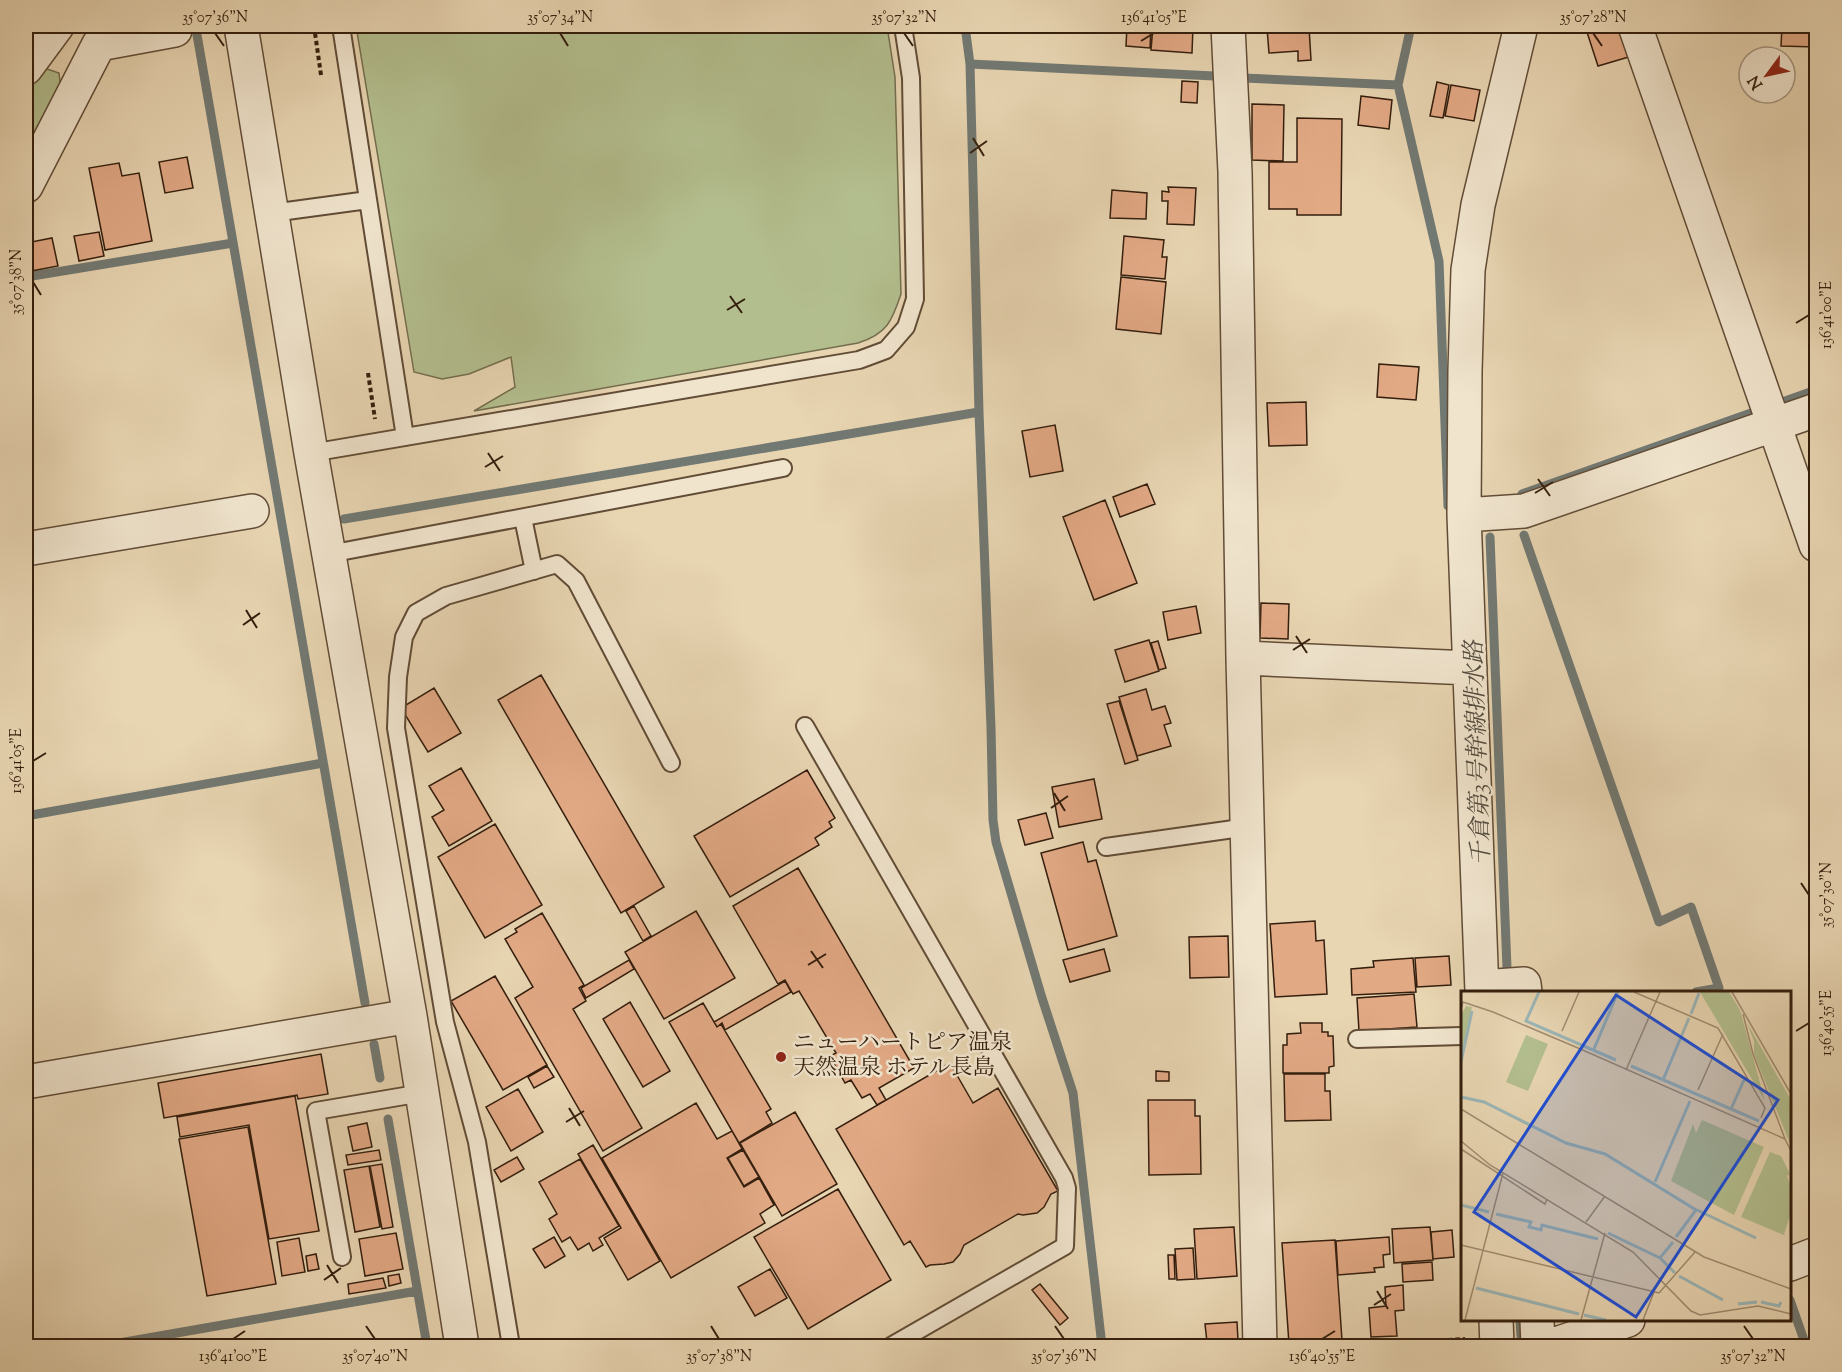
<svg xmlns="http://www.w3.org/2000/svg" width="1842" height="1372" font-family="'Sorts Mill Goudy','Noto Serif JP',serif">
  <rect width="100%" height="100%" fill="#e8d5b2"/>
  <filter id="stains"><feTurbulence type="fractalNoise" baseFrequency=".00333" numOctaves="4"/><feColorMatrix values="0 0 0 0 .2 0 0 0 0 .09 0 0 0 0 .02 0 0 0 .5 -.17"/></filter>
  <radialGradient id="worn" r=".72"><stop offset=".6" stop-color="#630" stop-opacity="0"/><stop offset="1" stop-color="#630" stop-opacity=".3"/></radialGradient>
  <!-- green -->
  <path fill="#b3be8e" stroke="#746e4e" stroke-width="1.5" d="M356,26H887L895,77L901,294C892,321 887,334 858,343L474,411L515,387L511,357L469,374L442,379L414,372Z
    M41,67L59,73L61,90L26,161V84Z"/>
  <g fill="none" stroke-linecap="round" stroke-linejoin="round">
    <!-- stream -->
    <path stroke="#727973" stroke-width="9" d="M965,26L970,64
      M196,29L365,1003
      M1244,78L1398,85L1439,261L1448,506
      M1398,85L1411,26
      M26,277L233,243
      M1522,494L1816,390
      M344,519L979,412
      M1524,535L1659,922L1691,907L1719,988L1696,992
      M1490,537L1507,968
      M26,816L323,763
      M374,1044L380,1078
      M388,1119L427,1346
      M1790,1300L1806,1346
      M1520,1320L1521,1336
      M102,1346L417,1291
      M1102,1346L1073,1093L1042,998L996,842L993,820L991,728L979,412L970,64L1214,76"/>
  </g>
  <!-- building -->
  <path fill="#e2a985" stroke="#341e0d" stroke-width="1.5" d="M1127,26H1151L1150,48L1126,46Z
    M1153,26H1193L1192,53L1151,50Z
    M1262,26H1315L1309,27L1311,60L1298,61V51L1269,53L1267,28H1262Z
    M1585,26H1622L1632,56L1598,66Z
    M1782,26H1816V47L1781,46Z
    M1182,81L1198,82L1197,103L1181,102Z
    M1437,82L1449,85L1443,118L1430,116Z
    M1451,85L1480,90L1474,121L1445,116Z
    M1361,96L1392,100L1389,129L1358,125Z
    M1252,104L1284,105L1283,161L1252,160Z
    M1297,118L1342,119L1341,215H1297V209H1269V162H1297Z
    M187,157L193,188L165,193L159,162Z
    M119,163L122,176L139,173L152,241L105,250L89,168Z
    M1168,187L1196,188L1194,225L1167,224L1168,201H1162V191L1169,192Z
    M1112,190L1147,193L1146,219L1110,218Z
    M99,232L104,256L79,261L74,236Z
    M1124,236L1164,240L1162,257H1167L1165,279L1121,275Z
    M52,238L58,266L26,272V243Z
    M1121,277L1166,282L1161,334L1116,329Z
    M1379,364L1419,367L1416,400L1377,397Z
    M1306,402L1307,445L1269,446L1267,403Z
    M1055,425L1063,471L1030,477L1022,431Z
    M1147,484L1155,504L1120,517L1113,497Z
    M1105,500L1137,583L1094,600L1063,517Z
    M1261,603L1289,604L1288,639L1260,638Z
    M1196,606L1201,633L1168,640L1163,612Z
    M1149,640L1159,671L1125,682L1115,650Z
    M1158,641L1166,668L1159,670L1151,643Z
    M541,675L664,887L621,913L498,700Z
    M434,688L461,733L428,752L401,708Z
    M1146,689L1152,710L1165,706L1171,723L1164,725L1171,746L1137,756L1119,697Z
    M1119,701L1138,760L1125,764L1107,704Z
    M461,768L492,821L449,846L432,817L444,810L429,786Z
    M807,770L835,818L829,822L832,827L815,838L819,845L730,897L694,836Z
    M1094,779L1102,819L1059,827L1052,787Z
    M1046,813L1053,838L1025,845L1018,820Z
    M495,824L542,905L485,938L438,857Z
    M1083,842L1088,862L1096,860L1117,936L1068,950L1041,853Z
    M798,868L914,1068L879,1088L886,1100L877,1105L870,1094L862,1098L851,1080L845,1083L830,1056L836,1053L799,991L793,994L785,980L778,984L733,906Z
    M634,906L651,936L643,941L626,911Z
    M696,911L735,978L664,1019L625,952Z
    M542,913L584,985L579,988L586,1001L573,1009L642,1128L603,1151L515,998L533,987L505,939L517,932L515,929Z
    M1315,921L1316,941L1324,940L1327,994L1275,997L1270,924Z
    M1228,936L1229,977L1190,978L1189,937Z
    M1104,949L1110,971L1070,982L1063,960Z
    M1449,956L1451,985L1417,987L1415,958Z
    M1413,958L1416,992L1352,995L1351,969L1374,967L1373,961Z
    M629,960L634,969L586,998L581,988Z
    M495,976L547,1065L503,1090L451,1001Z
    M785,981L791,992L725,1030L722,1023L717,1027L714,1022Z
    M1414,994L1417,1027L1359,1031L1357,998Z
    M630,1002L670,1071L643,1087L603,1019Z
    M703,1003L717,1027L721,1024L771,1109L766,1112L772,1123L739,1143L669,1022Z
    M1300,1023H1322V1032H1328V1036H1333L1334,1066L1329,1067V1073H1283V1045H1287V1034L1301,1033Z
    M321,1054L328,1094L298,1099L297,1095L164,1118L158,1083Z
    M950,1063L973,1103L998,1088L1058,1191L1051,1194L1044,1207L1037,1213L1023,1215L1018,1214L964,1245L960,1254L953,1262L944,1264L930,1265L926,1267L910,1241L904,1245L836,1129Z
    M547,1066L554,1077L534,1088L528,1077Z
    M1156,1071L1169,1072V1081H1156Z
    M1284,1074H1325V1091H1330L1331,1120L1285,1121Z
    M518,1089L543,1132L511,1151L486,1107Z
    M295,1096L319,1231L269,1239L249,1125L180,1137L177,1117Z
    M1148,1100H1195V1116H1200L1201,1174L1149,1175Z
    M696,1103L717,1139L732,1131L742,1149L727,1158L744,1187L759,1178L774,1205L760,1214L765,1223L671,1278L602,1158Z
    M795,1112L837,1184L782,1216L740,1143Z
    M367,1123L372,1147L353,1151L348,1127Z
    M248,1127L276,1284L207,1296L179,1139Z
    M593,1145L660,1261L628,1280L604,1238L621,1228L578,1154Z
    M379,1150L381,1160L348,1165L346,1155Z
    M743,1150L759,1177L744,1186L728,1158Z
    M517,1157L524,1169L501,1182L494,1170Z
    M580,1159L619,1226L599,1238L603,1245L593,1251L589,1243L578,1250L570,1237L562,1242L549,1219L557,1214L539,1182Z
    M382,1164L393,1227L382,1229L370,1166Z
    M369,1166L380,1227L355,1232L344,1170Z
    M838,1189L891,1280L808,1329L754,1237Z
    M1234,1227L1237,1276L1197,1279L1194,1229Z
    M1430,1227L1433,1260L1394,1263L1392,1229Z
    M1452,1230L1454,1257L1433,1259L1431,1232Z
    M396,1233L403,1269L365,1276L359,1239Z
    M554,1237L565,1256L545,1268L533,1249Z
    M1389,1237L1390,1254L1383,1255L1384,1267L1374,1268L1375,1272L1338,1275L1336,1241Z
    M299,1238L305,1272L282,1276L277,1242Z
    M1335,1240L1342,1340L1289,1344L1282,1243Z
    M1193,1248L1195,1279L1177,1280L1175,1249Z
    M316,1254L319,1269L308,1271L306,1256Z
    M1168,1255H1174L1175,1279H1169Z
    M1432,1262L1433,1280L1403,1282L1402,1264Z
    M770,1269L787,1298L755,1316L738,1287Z
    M399,1274L401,1283L389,1286L388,1276Z
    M383,1278L386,1288L349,1294L348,1284Z
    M1040,1284L1068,1318L1060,1325L1032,1290Z
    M1403,1285L1404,1310L1395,1311L1397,1336L1371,1337L1369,1308L1386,1306L1385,1287Z
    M1237,1322L1238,1340L1207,1342L1205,1324Z
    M1237,1342V1346H1218V1343Z
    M1445,1344L1446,1346H1406Z"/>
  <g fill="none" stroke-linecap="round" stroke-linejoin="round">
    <defs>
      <path id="lane" d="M341,26L405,437
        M272,213L368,200
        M311,453L859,360L886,350L906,327L915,299L911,78L903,26
        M523,518L534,571
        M329,554L783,468
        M805,726L1064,1178L1067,1188L1065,1246L891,1346
        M1106,847L1248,827
        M1357,1039L1462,1036
        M342,1257L316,1111L422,1093
        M511,1346L477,1142L445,1022L396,728L398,677L404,637L416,613L446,596L557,564L576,581L671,763"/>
      <path id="street" d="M241,26L311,453L410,1016L462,1346
        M1228,26L1235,172L1243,658L1260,1346
        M1635,26L1816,545
        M26,68L57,26
        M26,186L99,44L175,30
        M1464,515L1524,511L1816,410
        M26,549L252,511
        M1243,658L1470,668
        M1482,987L1524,984L1525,992
        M1482,992L1464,515L1465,371L1468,270L1478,205L1521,26
        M26,1082L410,1016
        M1790,1264L1816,1254
        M1496,1320L1497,1346
        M1537,1320L1538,1346
        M1550,1346L1628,1320"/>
    </defs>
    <!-- lane casing -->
    <use href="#lane" stroke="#614c36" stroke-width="20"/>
    <!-- street casing -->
    <use href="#street" stroke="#614c36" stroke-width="36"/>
    <!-- path -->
    <path stroke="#341e0d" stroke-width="4" stroke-dasharray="4.5 3" stroke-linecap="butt" d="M314,26L321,75
      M368,373L375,419
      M1343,1346L1465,1339"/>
    <!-- lane -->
    <use href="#lane" stroke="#f0e4cd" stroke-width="16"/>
    <!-- street -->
    <use href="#street" stroke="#f0e4cd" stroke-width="33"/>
  </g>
  <!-- ticks -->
  <path fill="none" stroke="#341e0d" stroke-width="2" d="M215,33L224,46M560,33L568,46M904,33L913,46M1593,33L1602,46M1141,41L1154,33M973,138L984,156M970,153L987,141M33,282L41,295M730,296L742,313M727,310L745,299M1796,323L1809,315M488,453L500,471M485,467L503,456M1538,479L1550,496M1535,493L1553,482M246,610L257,628M243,625L260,613M1296,636L1307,653M1293,650L1310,639M33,761L46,753M1054,793L1065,811M1051,808L1068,796M1801,883L1809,895M811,951L823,968M808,965L826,954M1796,1031L1809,1023M569,1108L580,1126M566,1122L584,1111M327,1265L338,1283M324,1280L341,1268M1377,1291L1388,1309M1374,1305L1391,1294M366,1326L375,1339M711,1326L719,1339M1055,1326L1064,1339M1744,1326L1753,1339M233,1339L245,1331M1322,1339L1335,1331"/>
  <!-- markers -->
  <circle fill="#8f2418" stroke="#f0e4cd" stroke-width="2" cx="781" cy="1057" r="6"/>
  <g text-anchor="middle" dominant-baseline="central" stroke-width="5" stroke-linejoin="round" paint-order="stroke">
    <!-- poi labels -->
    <g font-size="22" fill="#341e0d" stroke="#f0e4cd" text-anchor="start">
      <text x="793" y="1044">ニューハートピア温泉<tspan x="793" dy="25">天然温泉 ホテル長島</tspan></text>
    </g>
    <!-- water labels -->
    <g font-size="24" font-style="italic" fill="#534c40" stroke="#f0e4cd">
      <text transform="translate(1479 753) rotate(-92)">千倉第3号幹線排水路</text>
    </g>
  </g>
  <!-- overview -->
  <g transform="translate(1461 991)">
    <rect width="330" height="330" fill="#e8d5b2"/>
    <path d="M239,1H268L279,19L304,110ZM5,15L11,16L0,67V24ZM286,32L330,109V155L293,63V50ZM65,44L87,53L67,100L45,91ZM241,129L303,156L273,224L210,190L232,133L235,142ZM309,161L320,165L329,183L326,185L330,196V222L323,243L325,245L280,226Z" fill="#b3be8e"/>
    <path fill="none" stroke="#9bb6b7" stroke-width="3" d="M78,1L65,30L155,69M230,23L238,2M133,58L157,1M0,71L11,20M170,75L298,130M202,89L228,27M0,106L23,111L105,152L144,163L235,219L215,246M270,118L283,89M194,191L229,110M0,214L28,221M236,219L295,247M35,223L70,231L68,236L80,239L81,234L137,248M147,242L199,267L212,251M200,268L214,282M218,285L262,309M15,297L118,323M300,311L318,315L320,311M277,313L296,311M123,324L145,329"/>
    <path fill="none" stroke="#a08c70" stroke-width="1.5" d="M173,1L257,37L304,117L300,127M271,1L330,103M0,18L2,11L32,21L117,57L324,148L330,160M282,23L292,63L324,148M101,40L118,1M165,79L199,1M237,99L262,43M0,118L243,266L330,298M0,150L29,174L172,261L230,320L239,324L297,315L330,323M0,158L84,213L86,208M125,231L144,205M0,254L198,302L234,261M4,329L42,182M120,329L144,242M182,329L193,301"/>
    <path fill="#1d4ed8" fill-opacity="0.15" stroke="#1d4ed8" stroke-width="3" d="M155,4L317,109L175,326L13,221Z"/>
    <rect width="330" height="330" fill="none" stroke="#341e0d" stroke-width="3"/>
  </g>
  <!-- margin -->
  <rect width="1842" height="1372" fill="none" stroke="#e8d5b2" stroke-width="66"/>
  <!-- north arrow -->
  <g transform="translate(1767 75) rotate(237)"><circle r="28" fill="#f0e4cd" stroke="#a59580" stroke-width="1.5"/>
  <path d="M0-4.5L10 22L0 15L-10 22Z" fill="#8f2418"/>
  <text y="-9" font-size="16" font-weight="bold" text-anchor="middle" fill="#341e0d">N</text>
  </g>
  <rect x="33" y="33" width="1776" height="1306" fill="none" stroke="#341e0d" stroke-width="2"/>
  <g font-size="15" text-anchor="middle" fill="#341e0d">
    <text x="215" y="22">35°07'36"N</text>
    <text x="560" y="22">35°07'34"N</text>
    <text x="904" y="22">35°07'32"N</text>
    <text x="1154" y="22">136°41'05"E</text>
    <text x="1593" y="22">35°07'28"N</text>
    <text transform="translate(16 282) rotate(-90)" y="5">35°07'38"N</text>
    <text transform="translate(1826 315) rotate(-90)" y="5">136°41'00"E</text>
    <text transform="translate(16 761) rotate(-90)" y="5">136°41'05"E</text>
    <text transform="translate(1826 895) rotate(-90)" y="5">35°07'30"N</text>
    <text transform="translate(1826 1023) rotate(-90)" y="5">136°40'55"E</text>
    <text x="233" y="1361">136°41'00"E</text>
    <text x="375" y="1361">35°07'40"N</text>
    <text x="719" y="1361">35°07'38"N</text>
    <text x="1064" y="1361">35°07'36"N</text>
    <text x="1322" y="1361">136°40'55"E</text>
    <text x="1753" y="1361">35°07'32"N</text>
  </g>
  <rect width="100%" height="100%" filter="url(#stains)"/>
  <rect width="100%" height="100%" fill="url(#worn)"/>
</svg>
